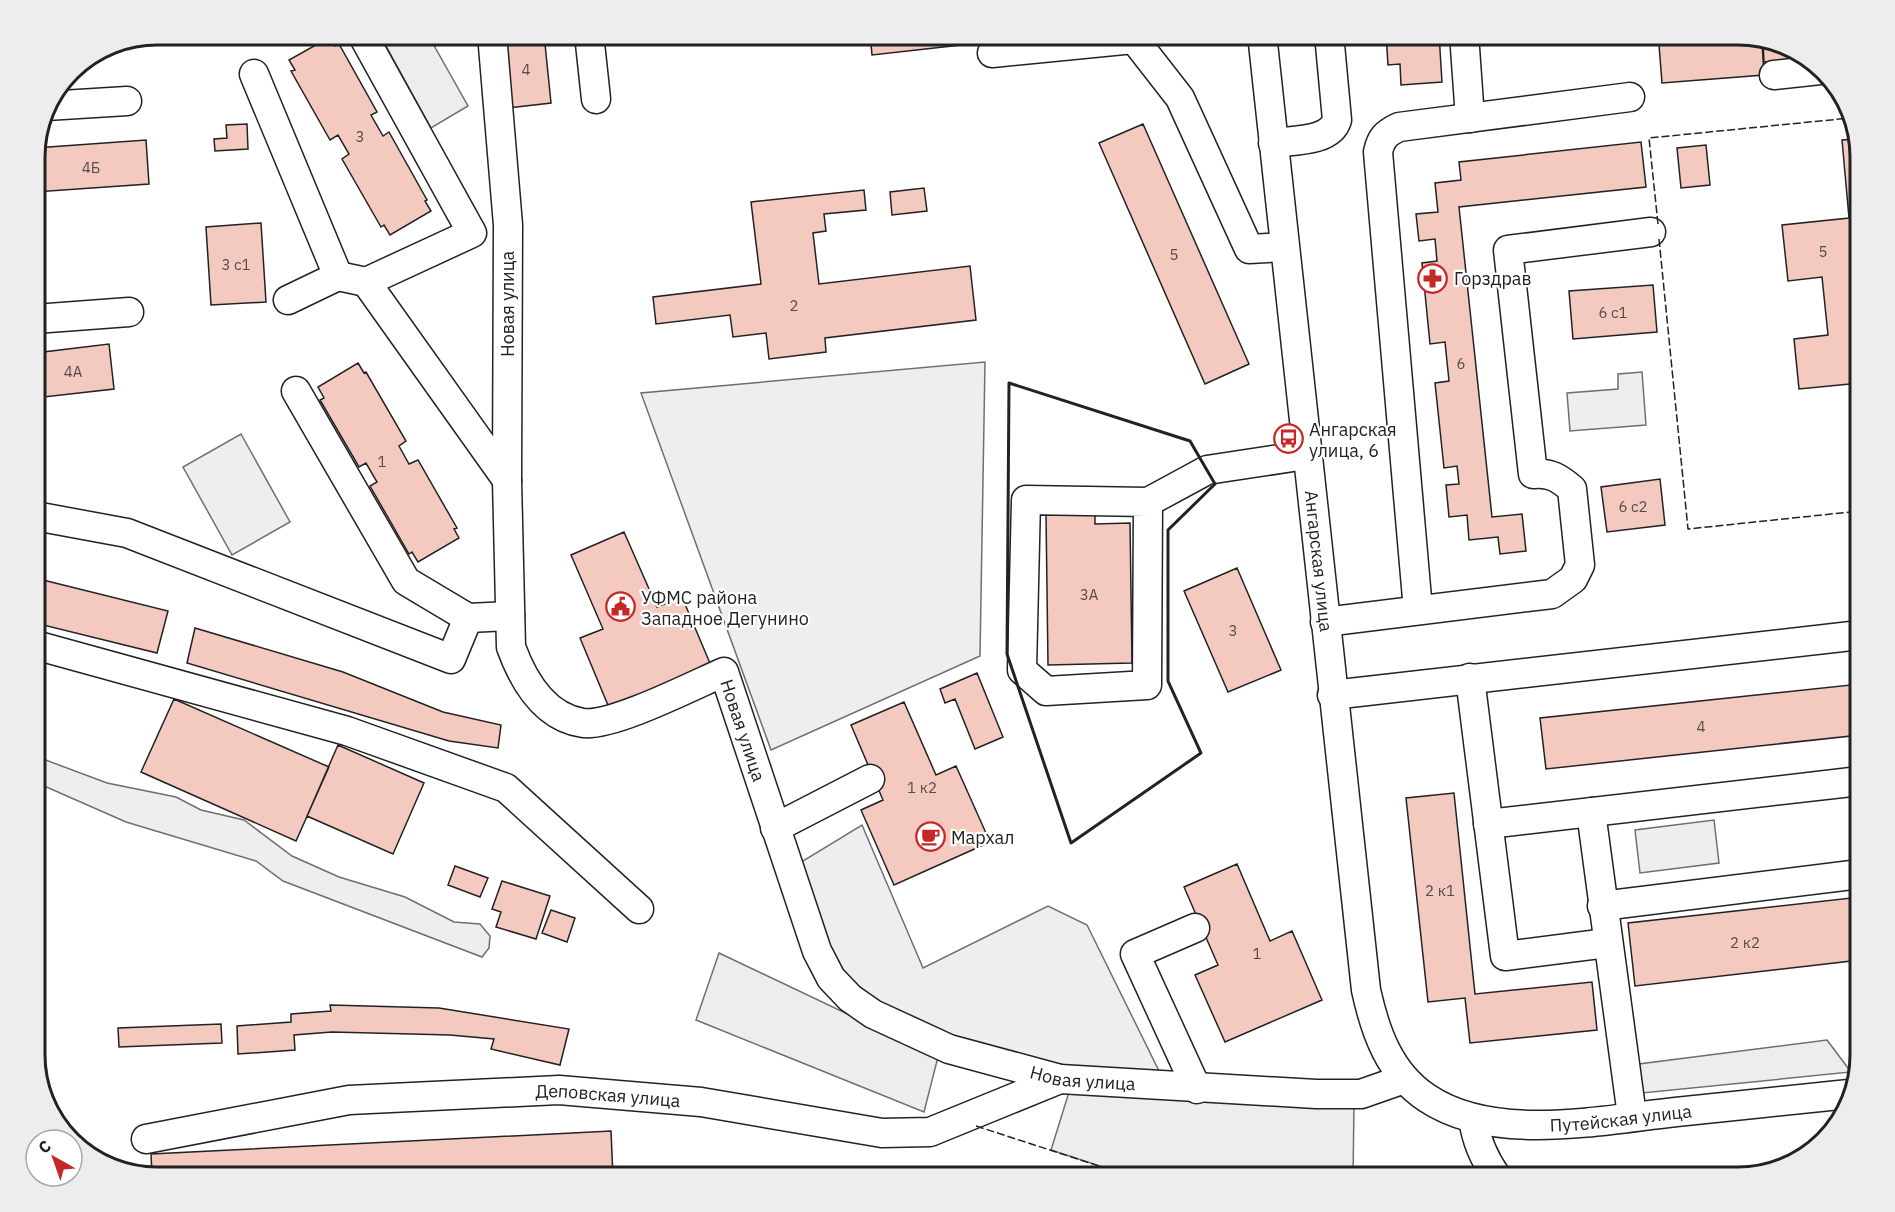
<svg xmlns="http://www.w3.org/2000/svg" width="1895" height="1212" font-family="'IBM Plex Sans',sans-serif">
  <rect width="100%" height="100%" fill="#fff"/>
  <!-- green -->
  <path fill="#eee" stroke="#6f6f6f" stroke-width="1.5" d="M985,362L980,656L771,750L641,393Z
    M1642,372L1646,425L1570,431L1567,393L1618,389V374Z
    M241,434L290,522L232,555L183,467Z
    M35,756L107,783L176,797L201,810L244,820L292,856L339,877L405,897L454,922L480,924L490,936L489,948L482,957L283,881L256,861L126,822L35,782Z
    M1714,820L1719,863L1640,873L1635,830Z
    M862,825L923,968L1048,906L1087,925L1160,1073L1040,1063L937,1037L875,1006L836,973L793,867Z"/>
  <!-- parking -->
  <path fill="#ededed" stroke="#6f6f6f" stroke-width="1.5" d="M380,35H428L468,106L431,128Z
    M719,953L938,1057L924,1112L696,1020Z
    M1827,1040L1851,1072L1642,1093L1639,1064Z
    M1069,1092L1354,1105L1353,1177H1133L1051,1150Z"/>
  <!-- building -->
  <path fill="#f3c9c0" stroke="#222" stroke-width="1.5" d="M500,34H544L551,103L508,108Z
    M870,34H987L988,42L872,55Z
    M1386,34H1439L1442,82L1401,85L1400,64L1388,65Z
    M330,37L335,46L339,44L377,112L371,115L383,136L389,132L427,200L425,201L431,211L390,235L384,225L381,227L342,159L349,154L338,135L330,140L291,71L295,70L289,60Z
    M1748,38L1762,42L1764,75L1662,83L1659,45Z
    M1763,42L1806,55L1809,58L1764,62Z
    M247,124L248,149L215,151L214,139L227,138L226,125Z
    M1143,124L1249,364L1205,384L1099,143Z
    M1856,139L1860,157V383L1799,389L1794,339L1828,335L1822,277L1788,281L1782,225L1849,218L1842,140Z
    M146,140L149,184L35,192V148Z
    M1641,142L1646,187L1459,207L1492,517L1522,514L1526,551L1500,554L1498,537L1469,540L1467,515L1449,517L1446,485L1459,484L1457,466L1444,468L1435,383L1449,381L1445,342L1430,344L1422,263L1437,261L1435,239L1419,241L1416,214L1438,212L1435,183L1461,180L1459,162Z
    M1706,145L1710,185L1681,188L1677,148Z
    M924,188L927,211L892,215L890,192Z
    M864,190L866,210L824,214L826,231L813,233L819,284L970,266L976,320L825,338L826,352L769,359L766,333L733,337L730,315L656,324L653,297L761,284L751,202Z
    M261,223L266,302L211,305L206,227Z
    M1653,285L1657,332L1573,339L1569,291Z
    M109,344L114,389L35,398V353Z
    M358,363L364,373L366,372L406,441L399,446L409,464L418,460L457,528L454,529L459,538L418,562L412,552L409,554L370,486L377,482L366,463L359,467L320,400L324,398L318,387Z
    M1660,479L1665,525L1607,532L1601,487Z
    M1095,513V524L1130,523L1132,663L1048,665L1046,514Z
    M624,532L657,607L682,597L712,668L610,710L580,638L603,629L571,555Z
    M1237,568L1281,670L1228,692L1184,591Z
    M35,578L168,611L157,653L35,623Z
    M195,628L343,672L443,712L501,725L498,748L449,741L187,663Z
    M977,673L1003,737L975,749L955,699L945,703L940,689Z
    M1860,684V735L1546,769L1540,718Z
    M174,699L329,767L296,841L141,772Z
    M904,702L936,775L956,766L990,842L894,885L861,810L883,800L851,725Z
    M338,745L424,783L393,854L307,816Z
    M1454,793L1475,994L1592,982L1597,1030L1470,1043L1465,998L1428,1002L1406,798Z
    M1237,864L1270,941L1292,931L1322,1000L1225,1042L1195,975L1218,965L1184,887Z
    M455,866L488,878L480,897L448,885Z
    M502,881L550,896L536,939L496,927L501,912L492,909Z
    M1860,897V960L1635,986L1628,923Z
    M551,910L575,918L567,942L542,933Z
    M330,1005L439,1008L569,1029L560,1065L491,1049L494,1039L450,1035L332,1032L294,1035L295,1050L238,1054L237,1026L291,1022V1014L331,1011Z
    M221,1024L222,1043L119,1047L118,1028Z
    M611,1131L613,1177L152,1176L151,1154Z"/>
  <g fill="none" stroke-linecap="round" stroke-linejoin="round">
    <defs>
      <g id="minor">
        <path id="s1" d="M492,34L508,225L507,480L511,647C523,680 544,717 583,723C612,727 694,685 724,672L817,951L831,978L850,998L873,1014L949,1049L1060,1079L1316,1094H1361L1404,1079"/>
        <path d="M589,34L596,99"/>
        <path d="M1133,34L1134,39L1180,98L1249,249L1284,247"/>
        <path id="s2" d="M1262,34L1366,990C1375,1031 1389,1073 1427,1098C1494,1143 1601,1120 1676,1112C1734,1106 1791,1100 1849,1094"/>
        <path d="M1464,34L1470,118"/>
        <path d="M992,53L1134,39"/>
        <path d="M254,74L338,276L366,282L472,233L362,34"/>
        <path d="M1774,75L1820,70"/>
        <path d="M46,106L127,101"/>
        <path d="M1273,143C1294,140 1330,142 1337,120L1329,34"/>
        <path d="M366,282L507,480"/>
        <path d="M288,300L338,276"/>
        <path d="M35,319L129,312"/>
        <path d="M296,391L406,581L468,618L510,616"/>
        <path d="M1148,502L1147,685L1046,691L1022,670L1026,500L1148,502L1207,470L1306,455"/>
        <path d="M35,516L127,533L451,659L468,618"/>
        <path d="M1418,610L1378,152C1381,138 1386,133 1399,127L1630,97"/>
        <path d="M1325,622L1552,594L1573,579L1580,565L1572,489C1559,478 1550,472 1533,474L1508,250L1651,232"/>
        <path d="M35,645L347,731L506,788L639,909"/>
        <path d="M1470,678L1505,956L1607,943"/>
        <path d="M1332,695L1860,635"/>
        <path d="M1591,812L1632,1116"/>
        <path d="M1488,824L1860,781"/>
        <path d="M775,828L870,779"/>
        <path d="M1602,906L1860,874"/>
        <path d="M1195,928L1135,954L1197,1089"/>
        <path d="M1473,1118C1476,1141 1484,1159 1497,1177"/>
        <path id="s3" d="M146,1139L349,1100L559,1090L701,1102L882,1133L930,1132L1060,1079"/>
      </g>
    </defs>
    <!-- minor casing -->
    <use href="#minor" stroke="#222" stroke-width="31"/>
    <!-- minor -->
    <use href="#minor" stroke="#fff" stroke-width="28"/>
    <!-- fence -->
    <path stroke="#222" stroke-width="1.5" stroke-dasharray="8 3" stroke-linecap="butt" d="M1658,224L1649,138L1850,118
      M1659,239L1688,529L1860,511
      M976,1126L1133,1177"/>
    <!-- wall -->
    <path stroke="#222" stroke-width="3" d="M1009,383L1190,441L1215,484L1168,530V681L1201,753L1071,843L1007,654Z"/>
  </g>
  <!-- icons -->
  <defs>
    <symbol id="pharmacy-ring" viewBox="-11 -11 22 22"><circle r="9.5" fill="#fff" stroke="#c62828" stroke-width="1.5"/><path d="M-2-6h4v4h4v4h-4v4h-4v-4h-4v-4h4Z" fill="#c62828"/></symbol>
    <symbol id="bus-ring" viewBox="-11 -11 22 22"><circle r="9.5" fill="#fff" stroke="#c62828" stroke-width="1.5"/><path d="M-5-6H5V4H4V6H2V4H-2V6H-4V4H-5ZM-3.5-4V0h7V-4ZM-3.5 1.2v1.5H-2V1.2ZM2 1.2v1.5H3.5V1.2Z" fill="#c62828"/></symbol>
    <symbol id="civic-ring" viewBox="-11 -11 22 22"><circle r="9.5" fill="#fff" stroke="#c62828" stroke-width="1.5"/><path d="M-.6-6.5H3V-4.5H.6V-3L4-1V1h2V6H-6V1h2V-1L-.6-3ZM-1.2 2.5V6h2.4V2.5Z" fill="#c62828"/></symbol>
    <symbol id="cafe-ring" viewBox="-11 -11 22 22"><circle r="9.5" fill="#fff" stroke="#c62828" stroke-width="1.5"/><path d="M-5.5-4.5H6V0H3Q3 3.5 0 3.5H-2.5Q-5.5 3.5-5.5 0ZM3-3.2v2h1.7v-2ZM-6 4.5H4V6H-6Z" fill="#c62828"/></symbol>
  </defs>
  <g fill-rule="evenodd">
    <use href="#pharmacy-ring" x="1416" y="262" width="33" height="33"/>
    <use href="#bus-ring" x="1272" y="422" width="33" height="33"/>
    <use href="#civic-ring" x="604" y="590" width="33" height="33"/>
    <use href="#cafe-ring" x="914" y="820" width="33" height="33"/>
  </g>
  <g text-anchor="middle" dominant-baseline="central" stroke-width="4.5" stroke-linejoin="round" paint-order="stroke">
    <!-- number labels -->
    <g font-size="15" fill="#564c4a">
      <text x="526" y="69">4</text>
      <text x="360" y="136">3</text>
      <text x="91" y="167">4Б</text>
      <text x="1823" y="251">5</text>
      <text x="1174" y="254">5</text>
      <text x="236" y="264">3 с1</text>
      <text x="794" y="305">2</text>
      <text x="1613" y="312">6 с1</text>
      <text x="1461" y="363">6</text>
      <text x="73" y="371">4А</text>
      <text x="382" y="461">1</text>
      <text x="1633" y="506">6 с2</text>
      <text x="1089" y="594">3А</text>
      <text x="1233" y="630">3</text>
      <text x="1701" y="726">4</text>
      <text x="922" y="787">1 к2</text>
      <text x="1440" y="890">2 к1</text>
      <text x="1745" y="942">2 к2</text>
      <text x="1257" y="953">1</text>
    </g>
    <!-- poi labels -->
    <g font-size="18" fill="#222" stroke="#fff" text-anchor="start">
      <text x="1454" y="278">Горздрав</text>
      <text x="1309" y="429">Ангарская<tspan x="1309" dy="21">улица, 6</tspan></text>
      <text x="641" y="597">УФМС района<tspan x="641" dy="21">Западное Дегунино</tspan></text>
      <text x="951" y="837">Мархал</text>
    </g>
    <!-- street labels -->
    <g font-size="18" fill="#222" stroke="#fff">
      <text transform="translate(507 304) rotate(-90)">Новая улица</text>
      <text stroke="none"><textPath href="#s2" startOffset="530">Ангарская улица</textPath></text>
      <text stroke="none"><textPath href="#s1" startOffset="936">Новая улица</textPath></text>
      <text stroke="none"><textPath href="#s1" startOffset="1476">Новая улица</textPath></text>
      <text stroke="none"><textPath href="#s3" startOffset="466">Деповская улица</textPath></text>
      <text stroke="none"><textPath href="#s2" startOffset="1288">Путейская улица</textPath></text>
    </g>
  </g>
  <!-- crop -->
  <path d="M0 0H1895V1212H0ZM157 45H1738A112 112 0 0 1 1850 157V1055A112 112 0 0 1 1738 1167H157A112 112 0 0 1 45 1055V157A112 112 0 0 1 157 45Z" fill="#ededed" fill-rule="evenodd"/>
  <path fill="none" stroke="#222" stroke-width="3" d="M157 45H1738A112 112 0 0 1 1850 157V1055A112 112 0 0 1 1738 1167H157A112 112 0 0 1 45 1055V157A112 112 0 0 1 157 45Z"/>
  <!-- north arrow -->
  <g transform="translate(54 1158) rotate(320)"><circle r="28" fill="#ffffff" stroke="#a7a7a7" stroke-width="1.5"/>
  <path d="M0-4.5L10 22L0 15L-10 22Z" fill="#c62828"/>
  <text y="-9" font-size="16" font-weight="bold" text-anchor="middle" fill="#222222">С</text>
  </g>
</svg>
